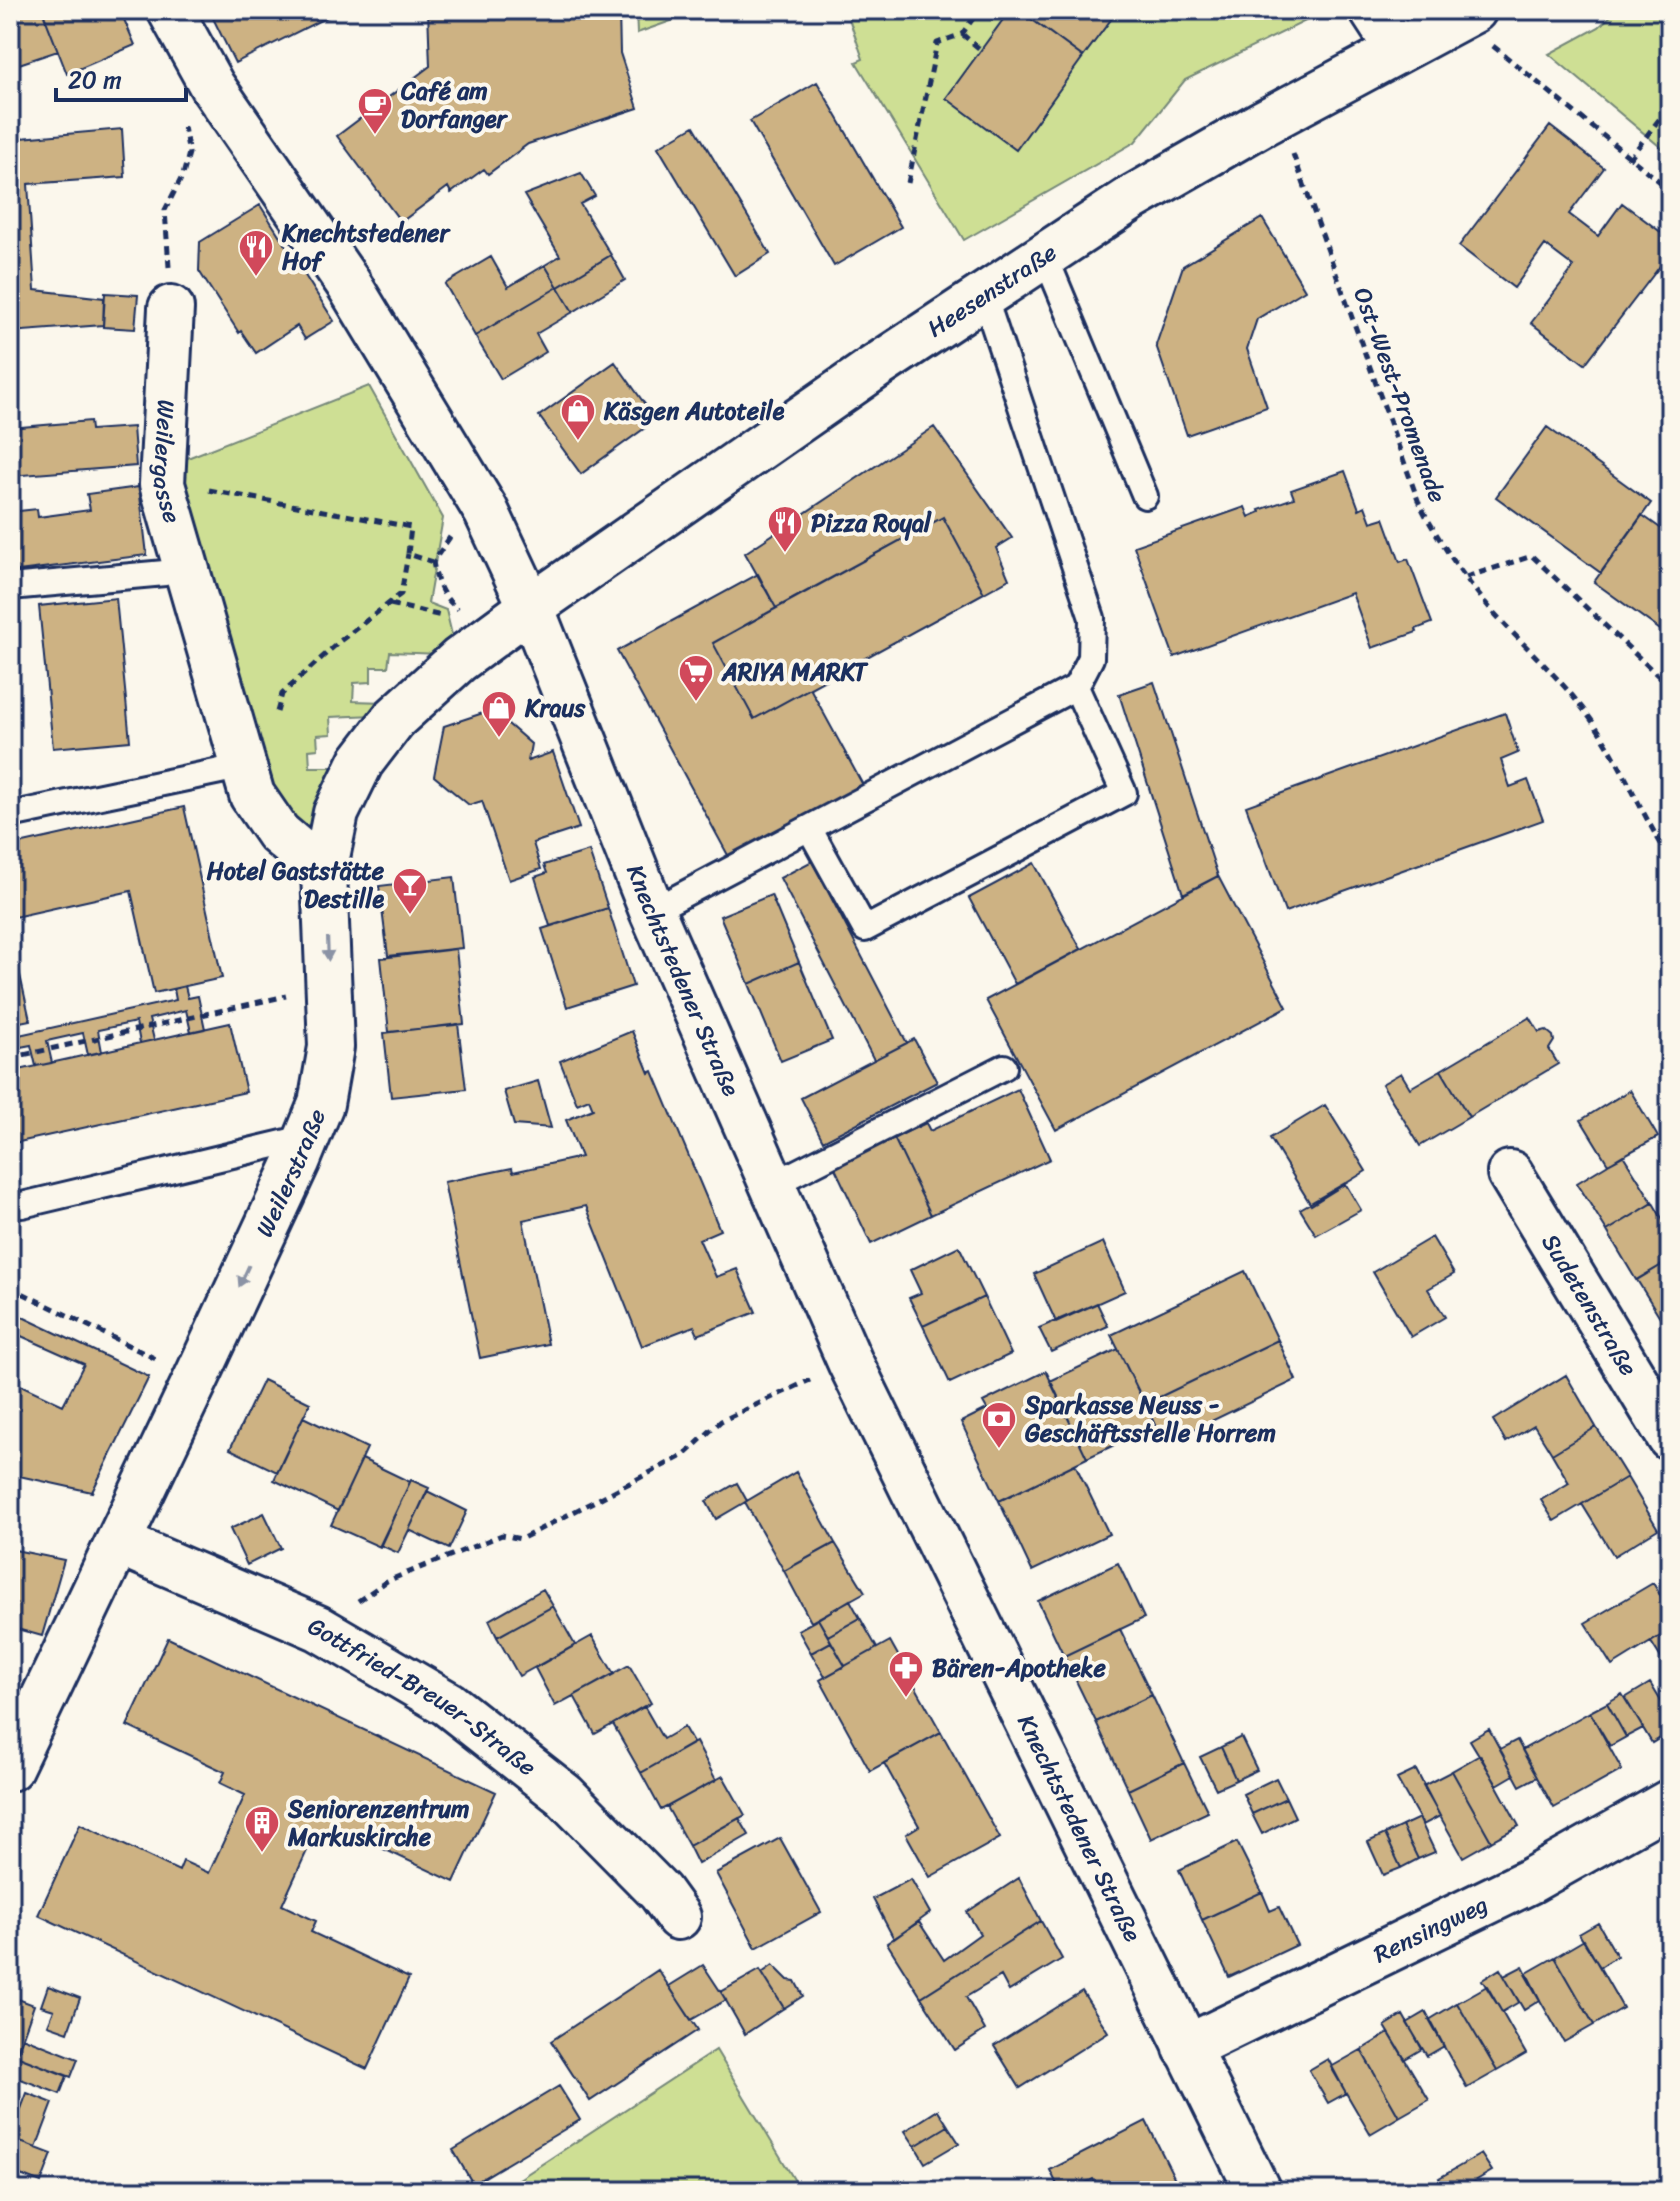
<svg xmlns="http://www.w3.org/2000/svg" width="1680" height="2201" font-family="Sriracha,sans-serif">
  <rect width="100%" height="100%" fill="#fbf7ec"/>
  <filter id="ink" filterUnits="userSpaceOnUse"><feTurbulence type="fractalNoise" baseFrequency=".0125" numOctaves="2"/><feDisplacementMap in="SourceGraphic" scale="16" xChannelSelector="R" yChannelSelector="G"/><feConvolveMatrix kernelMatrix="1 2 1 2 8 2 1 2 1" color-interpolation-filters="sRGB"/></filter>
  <g filter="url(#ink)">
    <!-- green -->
    <path fill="#cedf94" stroke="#748779" stroke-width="2" d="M636,10H702L637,33Z
      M846,10H1322L1324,12L1185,80L1135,142L964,240L856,62L863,59Z
      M1617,10H1670V155L1549,54L1599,27Z
      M369,386L443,518L428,603L446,610L454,643L440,654L390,652L388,667H371V682L354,683L353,701L384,702L374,715L330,717L331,734L317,735L318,749L309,750L310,767H341L313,824L302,826L284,813L246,711L184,489L180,461Z
      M716,2050L801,2191H507L504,2189Z"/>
    <!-- building -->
    <path fill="#cdb283" stroke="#1b2f5e" stroke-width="2" d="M10,10H42L58,51L10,67Z
      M42,10H120L135,45L67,74Z
      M209,10H341L235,63Z
      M428,10H619L620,53L638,108L528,144L488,174L484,169L451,193L448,187L401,222L337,136L430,66Z
      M1010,10H1019L1083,57L1016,150L946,98Z
      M1019,10H1118L1083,57Z
      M817,82L901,227L834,266L750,121Z
      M694,126L770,254L735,276L658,147Z
      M1550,126L1604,168L1569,214L1598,236L1622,203L1670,239V253L1585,364L1531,323L1574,267L1545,245L1514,288L1459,246Z
      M122,129L125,177L28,184L35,290L104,298L103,325L10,332V139Z
      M581,173L595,196L580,204L611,255L558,287L545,265L560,256L524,195Z
      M260,205L334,321L305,339L297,326L256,353L241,331L239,333L199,271L200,242Z
      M1262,218L1305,290L1257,319L1247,349L1267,407L1187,435L1156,345L1183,266Z
      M611,255L625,280L573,312L558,287Z
      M491,257L508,287L545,265L558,287L475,336L445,284Z
      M558,287L573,312L536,334L546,352L501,379L475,336Z
      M105,293L138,295L135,329L103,327Z
      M615,362L656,420L581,474L539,416Z
      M90,421L91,430L133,427L136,466L10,476V428Z
      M934,427L1012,538L996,548L1009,579L984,593L943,517L776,608L745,553Z
      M1547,427L1651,503L1601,573L1496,497Z
      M1345,471L1359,509L1365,506L1371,522L1384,518L1400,562L1408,559L1432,623L1416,629L1417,632L1372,648L1352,593L1174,657L1134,546L1245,507L1249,517L1260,512L1259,510L1294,498L1291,490Z
      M139,487L147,555L10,572V512L37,509L38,517L90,510L87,494Z
      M1642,515L1670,535V637L1594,582Z
      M943,517L984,593L754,719L713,643Z
      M758,574L776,608L713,643L754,719L810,688L864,787L730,859L617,651Z
      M116,598L130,741L53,748L39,606Z
      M1154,682L1218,876L1183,894L1119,694Z
      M492,710L531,744L528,761L553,752L579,828L533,843L541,869L509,880L482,801L469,805L434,776L444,726Z
      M1505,713L1518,753L1501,760L1510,787L1528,780L1543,820L1285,912L1246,806Z
      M184,807L222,978L154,993L131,891L10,918V846Z
      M589,851L608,908L550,926L535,877L547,873L544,865Z
      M812,861L907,1043L874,1060L780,878Z
      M1034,863L1081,949L1015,984L969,898Z
      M1218,876L1287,1007L1056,1130L986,1000Z
      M454,877L462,948L388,956L379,886Z
      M771,895L799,962L749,984L720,916Z
      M608,908L633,986L567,1007L542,929Z
      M10,930L30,1020L10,1024Z
      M456,949L464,1024L389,1032L381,958Z
      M799,962L832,1040L781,1061L749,984Z
      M185,986L188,998L198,996L205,1029L191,1032L186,1010L149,1019L154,1040L140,1043L136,1022L98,1030L102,1052L88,1055L83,1033L47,1041L52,1063L36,1066L31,1045L10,1049V1037L176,1000L174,989Z
      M1530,1017L1539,1032L1546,1030L1553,1036L1554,1041L1549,1049L1558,1064L1469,1117L1441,1070Z
      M230,1023L246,1092L10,1144V1072Z
      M458,1024L466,1089L391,1097L384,1033Z
      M632,1031L649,1073L653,1071L720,1230L699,1239L716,1277L737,1269L756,1312L698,1335L694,1326L642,1346L586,1206L523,1220L548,1344L480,1358L444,1182L512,1168L513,1172L581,1157L566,1120L593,1109L589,1099L577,1104L560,1061Z
      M914,1039L937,1082L823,1141L801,1098Z
      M1441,1070L1469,1117L1420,1146L1382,1084L1401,1073L1410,1088Z
      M538,1081L551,1128L514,1125L504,1091Z
      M1018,1089L1050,1159L931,1215L894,1138L926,1123L930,1131Z
      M1630,1090L1658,1137L1608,1164L1581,1120Z
      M1325,1105L1366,1171L1311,1205L1270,1138Z
      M894,1138L931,1215L871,1244L834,1166Z
      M1623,1155L1653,1203L1607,1231L1577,1183Z
      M1345,1183L1361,1210L1316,1235L1300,1209Z
      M1653,1203L1670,1232V1260L1636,1280L1607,1231Z
      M1432,1237L1454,1274L1428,1289L1445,1317L1411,1337L1373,1272Z
      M1103,1242L1125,1291L1056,1322L1034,1274Z
      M959,1246L984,1297L923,1326L909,1298L921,1293L910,1270Z
      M1670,1260V1318L1663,1322L1637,1280Z
      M1245,1271L1278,1340L1145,1404L1111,1335Z
      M984,1297L1011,1354L950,1383L923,1326Z
      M1097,1303L1108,1326L1051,1352L1039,1328Z
      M10,1311L149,1377L92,1492L10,1474V1380L63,1405L84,1364L10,1331Z
      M1278,1340L1296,1380L1164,1444L1145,1404Z
      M1118,1349L1155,1426L1087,1458L1050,1381Z
      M1046,1371L1087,1458L999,1501L961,1422L987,1409L983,1402Z
      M1566,1375L1596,1427L1552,1454L1534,1425L1506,1442L1493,1420Z
      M263,1380L310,1403L277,1472L230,1449Z
      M303,1417L367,1448L338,1511L274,1480Z
      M1596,1427L1627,1477L1554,1521L1541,1500L1569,1483L1552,1454Z
      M362,1459L410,1482L380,1547L331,1525Z
      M1075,1464L1109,1534L1032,1571L999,1501Z
      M796,1472L835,1543L784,1571L745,1502Z
      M1627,1477L1658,1529L1614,1556L1582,1504Z
      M411,1480L429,1488L398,1553L380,1545Z
      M737,1483L747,1501L716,1519L706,1501Z
      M427,1491L467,1511L449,1549L409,1530Z
      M264,1513L281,1548L247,1565L230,1529Z
      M835,1543L865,1592L811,1622L784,1571Z
      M10,1549L64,1560L42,1636L10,1627Z
      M1118,1563L1144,1618L1064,1656L1038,1601Z
      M1653,1583L1670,1611V1630L1612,1666L1585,1623Z
      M543,1589L553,1606L497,1637L489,1620Z
      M850,1600L860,1618L828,1636L818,1619Z
      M553,1606L575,1645L519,1676L497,1637Z
      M860,1618L877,1648L845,1666L828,1636Z
      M818,1619L831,1642L811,1653L798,1630Z
      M1120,1629L1152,1695L1096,1722L1064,1656Z
      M1670,1630V1663L1666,1666L1651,1642Z
      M592,1636L614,1674L555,1706L535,1668Z
      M168,1638L496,1792L454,1882L356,1836L351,1847L316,1831L282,1905L316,1921L311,1932L409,1978L367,2069L38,1915L80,1824L179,1871L183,1861L209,1873L245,1795L220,1783L225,1772L127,1726Z
      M890,1641L941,1732L870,1771L820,1680Z
      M831,1642L845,1666L825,1677L811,1653Z
      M629,1665L651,1703L595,1734L574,1696Z
      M1650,1683L1670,1716V1732L1652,1743L1625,1698Z
      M1622,1694L1643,1728L1626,1737L1607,1703Z
      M1152,1695L1184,1763L1128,1790L1096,1722Z
      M1607,1703L1626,1737L1610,1746L1590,1712Z
      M644,1706L663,1739L684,1727L693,1743L641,1773L613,1724Z
      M1590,1712L1622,1770L1554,1808L1522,1750Z
      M1489,1729L1514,1775L1497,1785L1470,1740Z
      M941,1732L1000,1838L930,1877L906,1834L919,1826L884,1763Z
      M1241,1737L1257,1770L1236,1780L1221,1747Z
      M1517,1740L1537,1777L1520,1786L1500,1749Z
      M696,1742L716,1780L661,1810L641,1773Z
      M1221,1747L1236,1780L1216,1789L1200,1757Z
      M1480,1755L1519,1826L1491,1841L1452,1771Z
      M1184,1763L1208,1812L1151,1839L1128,1790Z
      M1416,1770L1440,1816L1423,1825L1397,1779Z
      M1452,1771L1491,1841L1463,1857L1423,1786Z
      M723,1776L745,1815L689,1846L667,1807Z
      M1276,1778L1286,1798L1252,1814L1243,1794Z
      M1286,1798L1295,1817L1262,1834L1252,1814Z
      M739,1818L749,1835L698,1864L689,1846Z
      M1419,1818L1435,1852L1418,1859L1402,1826Z
      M1402,1826L1418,1859L1401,1868L1385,1834Z
      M1385,1834L1401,1868L1383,1875L1368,1842Z
      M780,1838L821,1912L756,1948L716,1873Z
      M1237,1842L1262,1892L1202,1920L1179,1870Z
      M1019,1878L1041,1921L921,1997L887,1943L919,1922L944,1960L980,1934L967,1912Z
      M911,1879L930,1913L894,1939L873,1899Z
      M1262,1892L1270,1911L1279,1907L1297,1945L1229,1977L1202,1920Z
      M1041,1921L1062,1959L1009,1991L1001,1976L966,1997L985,2030L955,2050L921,1997Z
      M1598,1923L1617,1956L1600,1967L1579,1934Z
      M1584,1940L1623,2008L1594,2025L1555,1957Z
      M1555,1957L1594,2025L1564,2042L1525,1974Z
      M703,1965L726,2000L691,2020L669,1986Z
      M773,1965L788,1980L795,1981L803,1996L784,2008L762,1973Z
      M1523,1966L1540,2000L1524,2010L1504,1976Z
      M1500,1969L1519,2002L1502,2012L1482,1980Z
      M658,1970L698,2030L590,2101L551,2041Z
      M760,1970L784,2008L745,2034L721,1992Z
      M48,1986L80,1998L68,2032L48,2025L54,2010L41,2006Z
      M1487,1986L1526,2054L1497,2071L1457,2003Z
      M1082,1991L1108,2032L1020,2088L994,2046Z
      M10,1996L34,2005L16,2056L10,2054Z
      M1457,2003L1497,2071L1467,2088L1429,2020Z
      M1426,2012L1444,2046L1427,2056L1407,2023Z
      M1403,2015L1422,2049L1405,2059L1385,2026Z
      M1389,2033L1429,2100L1399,2117L1361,2050Z
      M22,2037L78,2059L71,2077L16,2056Z
      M1361,2050L1399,2117L1370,2134L1331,2067Z
      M16,2056L67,2076L60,2094L10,2075Z
      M1328,2059L1346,2093L1328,2103L1309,2070Z
      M559,2086L580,2120L473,2184L453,2150Z
      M27,2093L53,2103L36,2148L10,2138Z
      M10,2102L22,2106L10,2138Z
      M938,2110L948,2126L915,2146L905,2131Z
      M1146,2121L1175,2179L1151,2191H1099L1093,2179L1070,2191H1060L1050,2170Z
      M948,2126L959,2143L925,2163L915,2146Z
      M10,2138L52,2154L41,2183L10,2171Z
      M1481,2154L1492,2171L1458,2191H1447L1439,2178Z
      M1470,2184L1474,2191H1458Z"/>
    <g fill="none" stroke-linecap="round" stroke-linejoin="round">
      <defs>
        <path id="lane" d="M1045,256L1145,496
          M10,587L165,573L186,569
          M10,815L244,766
          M809,828L865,929L1124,793L1076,687
          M652,911L1076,687L1091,658L1092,618L984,296
          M772,1185L1004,1067
          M22,1205L308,1137"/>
        <g id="street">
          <path id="s1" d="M170,10L212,86L348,283L486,511L531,607L652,911L850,1362L1258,2191"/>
          <path d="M1372,10L1398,50"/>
          <path id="s2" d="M171,308L162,484L252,795L278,833L324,872"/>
          <path id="s3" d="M1510,1173L1670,1438"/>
          <path id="s4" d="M120,1543L318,1628L448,1704L564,1795L660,1892L678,1917"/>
          <path id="s5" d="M10,1768L196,1379L297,1162L321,1104L331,1047L324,872L336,813L361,762L394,719L459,660L531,607L874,368L1132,198L1263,123L1474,10"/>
          <path id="s6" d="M1186,2048L1530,1881L1670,1802"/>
        </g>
      </defs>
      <!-- lane casing -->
      <use href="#lane" stroke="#1b2f5e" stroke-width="30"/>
      <!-- street casing -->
      <use href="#street" stroke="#1b2f5e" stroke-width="50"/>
      <!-- path -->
      <path stroke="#1b2f5e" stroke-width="5" stroke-dasharray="8 6" stroke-linecap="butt" d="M962,34L981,50
        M1493,46L1670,190
        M1293,154L1419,503C1440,543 1465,580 1495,614C1524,646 1557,675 1583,709C1619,754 1638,810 1670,858
        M1629,159L1670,105
        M908,183L937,43L962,34L979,10
        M169,267L165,210L183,175L189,153L184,127
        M1666,312L1670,306
        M209,490L411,527L408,554L433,562
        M450,537L433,562C437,583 441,596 458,609
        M1466,577L1532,556L1670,687
        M390,604L442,616
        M277,712L282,694L340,641L401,594L408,554
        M10,1058L286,996
        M10,1250L13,1261L10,1275
        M10,1287L156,1359
        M358,1601L387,1581L502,1535L521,1539L684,1455L721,1421L810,1380"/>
      <!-- lane -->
      <use href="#lane" stroke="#fbf7ec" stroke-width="24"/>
      <!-- street -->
      <use href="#street" stroke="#fbf7ec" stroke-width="44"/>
    </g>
    <!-- one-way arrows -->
    <defs><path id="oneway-solid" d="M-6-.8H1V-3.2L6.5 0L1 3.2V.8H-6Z" transform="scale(2)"/></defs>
    <g fill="#8b93a5">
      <use href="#oneway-solid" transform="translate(328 949) rotate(88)"/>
      <use href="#oneway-solid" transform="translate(244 1276) rotate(115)"/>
    </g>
  </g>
  <!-- icons -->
  <defs>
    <symbol id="cafe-pin" viewBox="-11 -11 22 30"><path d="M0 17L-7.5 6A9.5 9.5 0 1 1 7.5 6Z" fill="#d1495b" stroke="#fbf7ec"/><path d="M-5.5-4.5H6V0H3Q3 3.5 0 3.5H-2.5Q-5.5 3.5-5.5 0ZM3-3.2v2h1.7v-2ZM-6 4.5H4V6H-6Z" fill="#fff"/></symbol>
    <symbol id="restaurant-pin" viewBox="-11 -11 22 30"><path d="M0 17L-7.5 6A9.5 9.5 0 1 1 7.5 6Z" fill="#d1495b" stroke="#fbf7ec"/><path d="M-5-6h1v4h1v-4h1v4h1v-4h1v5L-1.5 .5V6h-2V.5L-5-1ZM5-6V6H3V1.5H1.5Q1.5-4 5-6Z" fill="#fff"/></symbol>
    <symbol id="shop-pin" viewBox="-11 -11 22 30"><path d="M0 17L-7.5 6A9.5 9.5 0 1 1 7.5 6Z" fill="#d1495b" stroke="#fbf7ec"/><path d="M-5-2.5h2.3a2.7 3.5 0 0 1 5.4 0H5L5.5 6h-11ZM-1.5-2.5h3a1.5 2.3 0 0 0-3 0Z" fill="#fff"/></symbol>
    <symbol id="supermarket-pin" viewBox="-11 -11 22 30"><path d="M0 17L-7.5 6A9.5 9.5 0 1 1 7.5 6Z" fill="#d1495b" stroke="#fbf7ec"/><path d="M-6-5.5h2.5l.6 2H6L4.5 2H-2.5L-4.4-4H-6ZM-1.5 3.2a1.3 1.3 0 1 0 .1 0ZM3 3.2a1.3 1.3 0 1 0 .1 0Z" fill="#fff"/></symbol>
    <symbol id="bar-pin" viewBox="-11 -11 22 30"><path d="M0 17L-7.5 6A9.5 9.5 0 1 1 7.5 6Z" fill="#d1495b" stroke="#fbf7ec"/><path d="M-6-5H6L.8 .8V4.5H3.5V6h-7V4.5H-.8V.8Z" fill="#fff"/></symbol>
    <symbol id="bank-pin" viewBox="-11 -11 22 30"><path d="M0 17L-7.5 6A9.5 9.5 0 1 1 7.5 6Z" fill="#d1495b" stroke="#fbf7ec"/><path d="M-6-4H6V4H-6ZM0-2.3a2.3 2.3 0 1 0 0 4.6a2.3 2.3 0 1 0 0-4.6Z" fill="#fff"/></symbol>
    <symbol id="pharmacy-pin" viewBox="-11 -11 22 30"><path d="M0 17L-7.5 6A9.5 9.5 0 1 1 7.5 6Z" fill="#d1495b" stroke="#fbf7ec"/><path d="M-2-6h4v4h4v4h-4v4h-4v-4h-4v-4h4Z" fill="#fff"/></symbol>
    <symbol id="building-pin" viewBox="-11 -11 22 30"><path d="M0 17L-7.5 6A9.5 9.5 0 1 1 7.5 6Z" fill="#d1495b" stroke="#fbf7ec"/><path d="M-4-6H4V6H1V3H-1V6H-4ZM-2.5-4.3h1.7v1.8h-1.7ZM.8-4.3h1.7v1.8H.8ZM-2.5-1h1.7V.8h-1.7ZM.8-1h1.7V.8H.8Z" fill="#fff"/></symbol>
  </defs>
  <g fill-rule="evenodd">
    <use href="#cafe-pin" x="355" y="85" width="40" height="54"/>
    <use href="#restaurant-pin" x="236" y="227" width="40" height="54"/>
    <use href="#shop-pin" x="558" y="391" width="40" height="54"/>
    <use href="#restaurant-pin" x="765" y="503" width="40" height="54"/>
    <use href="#supermarket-pin" x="676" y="652" width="40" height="54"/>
    <use href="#shop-pin" x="479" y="688" width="40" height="54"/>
    <use href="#bar-pin" x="390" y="865" width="40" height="54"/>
    <use href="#bank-pin" x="979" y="1399" width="40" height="54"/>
    <use href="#pharmacy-pin" x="886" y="1648" width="40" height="54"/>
    <use href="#building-pin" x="242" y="1803" width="40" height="54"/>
  </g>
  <g text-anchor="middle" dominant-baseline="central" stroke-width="8" stroke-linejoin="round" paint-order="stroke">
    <!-- poi labels -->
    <g font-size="24" font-weight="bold" fill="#1b2f5e" stroke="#fbf7ec" text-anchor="start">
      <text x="401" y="91">Café am<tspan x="401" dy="28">Dorfanger</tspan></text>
      <text x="282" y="233">Knechtstedener<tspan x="282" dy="28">Hof</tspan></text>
      <text x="604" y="411">Käsgen Autoteile</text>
      <text x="811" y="523">Pizza Royal</text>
      <text x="722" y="672">ARIYA MARKT</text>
      <text x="525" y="708">Kraus</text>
      <text x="384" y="871" text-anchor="end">Hotel Gaststätte<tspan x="384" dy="28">Destille</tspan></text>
      <text x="1025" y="1405">Sparkasse Neuss -<tspan x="1025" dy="28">Geschäftsstelle Horrem</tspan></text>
      <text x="932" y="1668">Bären-Apotheke</text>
      <text x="288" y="1809">Seniorenzentrum<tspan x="288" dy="28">Markuskirche</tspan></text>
    </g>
    <!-- street labels -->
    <g font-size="24" fill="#1b2f5e" stroke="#fbf7ec">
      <text stroke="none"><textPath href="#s5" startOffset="1874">Heesenstraße</textPath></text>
      <text transform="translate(1400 395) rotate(70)">Ost-West-Promenade</text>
      <text stroke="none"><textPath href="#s2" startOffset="154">Weilergasse</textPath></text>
      <text stroke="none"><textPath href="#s1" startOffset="1102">Knechtstedener Straße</textPath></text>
      <text stroke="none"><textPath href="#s5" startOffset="658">Weilerstraße</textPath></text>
      <text stroke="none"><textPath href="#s3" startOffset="154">Sudetenstraße</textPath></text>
      <text stroke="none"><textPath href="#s4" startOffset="340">Gottfried-Breuer-Straße</textPath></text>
      <text stroke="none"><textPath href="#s1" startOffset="2038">Knechtstedener Straße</textPath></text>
      <text stroke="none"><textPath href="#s6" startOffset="272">Rensingweg</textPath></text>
    </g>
  </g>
  <!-- margin -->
  <rect width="1680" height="2201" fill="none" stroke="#fbf7ec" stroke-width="40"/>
  <rect x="20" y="20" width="1640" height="2161" fill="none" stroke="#1b2f5e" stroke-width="3" filter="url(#ink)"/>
  <!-- scale -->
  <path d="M56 88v12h130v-12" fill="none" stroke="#1b2f5e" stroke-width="4"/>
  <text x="68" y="88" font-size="24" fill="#1b2f5e" stroke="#fbf7ec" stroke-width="6" paint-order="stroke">20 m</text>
</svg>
